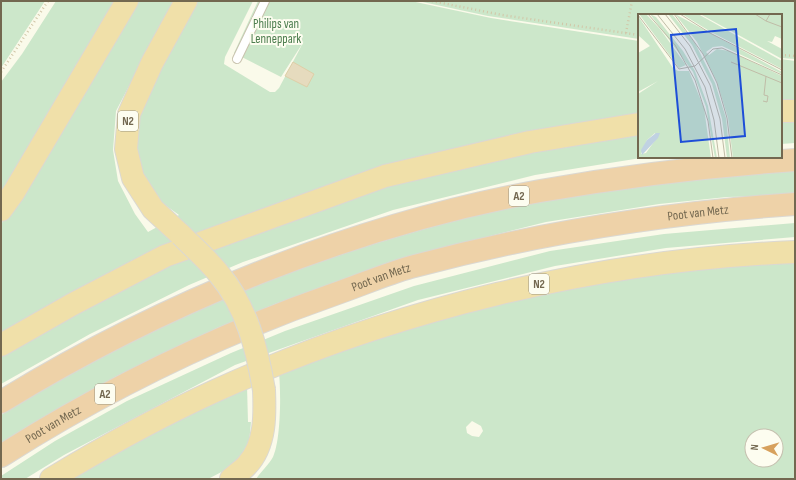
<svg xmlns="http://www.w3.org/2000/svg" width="796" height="480" font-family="'Sofia Sans Condensed',sans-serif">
  <rect width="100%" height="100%" fill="#fafaea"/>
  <!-- green -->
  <path fill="#cce7ca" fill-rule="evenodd" d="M1,1H45L1,68Z
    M56,1H118L1,195V82L22,54Z
    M138,1H177L143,59L116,111L113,150L118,181L135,214L148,232L179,215L161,202L144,178L136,150L139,117L159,67L197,1H253L225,57L224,64L270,92H275L279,88L304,41L281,77L234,53L258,1H411L491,18L639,41V116L381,169L1,334V224L20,198Z
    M418,1H795V59L781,58V15H639V39L488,16Z
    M781,59L795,61V104L781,105Z
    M795,119V143L781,144V120Z
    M639,133V157H647L535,175L393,210L243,262L189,285L90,334L1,384V354L170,263L387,186L531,150Z
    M795,171V195L727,197L659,204L546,222L407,257L275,304L217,328L115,377L1,445V415C68,374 137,335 210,304C316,259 427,225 540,201C624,183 710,178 795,171Z
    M795,223V237L666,248L555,266L418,300L235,365L64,455L25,479H1V476L55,441L127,401L231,353L285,331L414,286L550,251L664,234Z
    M795,260V479H256C261,472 269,464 273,457C281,439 281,393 279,373L427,321L561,287L669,271ZM472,421L481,426L483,431L479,437L472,436L467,433L466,427ZM752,436H776V460H752Z
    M247,386L248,422H251L249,443L233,466L208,479H69L144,437Z"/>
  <!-- building -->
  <path fill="#e6dbbe" stroke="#decea7" d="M293,62L314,74L307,87L285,76Z"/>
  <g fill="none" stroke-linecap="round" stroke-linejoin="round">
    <defs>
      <path id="service" d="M237,59L265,1"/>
      <path id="trunk" d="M781,111H795
        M1,210L14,192L127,1
        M181,235L153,209L133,178L126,149L129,114L152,63L186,1
        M1,345L73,304L165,256L385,176L530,142L639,124
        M51,479C104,447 158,417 215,391C394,309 598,260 795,252
        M231,479C236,474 243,470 247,465C266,445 265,414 264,390"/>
      <g id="motorway">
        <path d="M1,402C162,303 353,225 540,191C625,176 709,166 795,160"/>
        <path id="s1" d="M1,456C107,389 217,335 335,294C361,285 386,274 411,267C537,233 665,213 795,204"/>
      </g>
    </defs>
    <!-- service casing -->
    <use href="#service" stroke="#c9c3ae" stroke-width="10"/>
    <!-- trunk casing -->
    <use href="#trunk" stroke="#dbd8d2" stroke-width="24"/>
    <!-- motorway casing -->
    <use href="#motorway" stroke="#dbd8d2" stroke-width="24"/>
    <!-- path -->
    <path stroke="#d2c6a7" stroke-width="2.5" stroke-dasharray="1 3" stroke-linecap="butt" d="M432,1L502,15L639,35
      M626,33L632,1
      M781,55L795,56
      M1,72L48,1"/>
    <!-- service -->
    <use href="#service" stroke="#fff" stroke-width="8"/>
    <!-- trunk -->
    <use href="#trunk" stroke="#f0e0a9" stroke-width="22"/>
    <!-- motorway -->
    <use href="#motorway" stroke="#eed2a8" stroke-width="22"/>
    <defs>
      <path id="trunk-bridge" d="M181,235C194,248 208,260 219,274C247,307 257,349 264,390"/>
    </defs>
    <!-- trunk-bridge casing -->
    <use href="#trunk-bridge" stroke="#dbd8d2" stroke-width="24" stroke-linecap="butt"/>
    <!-- trunk-bridge -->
    <use href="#trunk-bridge" stroke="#f0e0a9" stroke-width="22"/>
  </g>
  <g text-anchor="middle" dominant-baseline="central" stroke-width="4" stroke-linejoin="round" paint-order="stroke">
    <!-- shield labels -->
    <g fill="#fdfdf0" stroke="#9c9580" stroke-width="1">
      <rect x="118" y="111" width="20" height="20" rx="3"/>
      <rect x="509" y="186" width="20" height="20" rx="3"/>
      <rect x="529" y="274" width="20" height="20" rx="3"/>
      <rect x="95" y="384" width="20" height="20" rx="3"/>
    </g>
    <g font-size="12" font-weight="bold" fill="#736850">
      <text x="128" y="121">N2</text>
      <text x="519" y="196">A2</text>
      <text x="539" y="284">N2</text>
      <text x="105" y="394">A2</text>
    </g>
    <!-- park labels -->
    <g font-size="13" fill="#4c7d4e" stroke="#fdfdf0">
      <text x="276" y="24">Philips van<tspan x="276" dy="15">Lenneppark</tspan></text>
    </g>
    <!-- street labels -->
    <g font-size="13" fill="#736850" stroke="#fdfdf0">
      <text stroke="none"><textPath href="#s1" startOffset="745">Poot van Metz</textPath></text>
      <text stroke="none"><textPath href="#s1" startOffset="421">Poot van Metz</textPath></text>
      <text stroke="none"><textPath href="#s1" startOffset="61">Poot van Metz</textPath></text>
    </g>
  </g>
  <!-- overview -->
  <g transform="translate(638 14)">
    <rect width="144" height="144" fill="#fafaea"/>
    <path d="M1,0H8L22,15L48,51L41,54ZM12,0L18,3L45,37L57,57L70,92L79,144H77L68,93L55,58ZM30,0H34L57,29L77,69L88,104L92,144H89L84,105L74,70L54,31ZM37,0L144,58V60L84,32L75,33L68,38L71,41L79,35L91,37L144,62V144H95L90,104L79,68L59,28ZM44,0H60L144,47V55L73,18ZM62,0H144V25L137,22L134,28L129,27L144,35V45ZM0,2L35,54L40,57H51L66,94L73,144H0V80L20,67L0,78V39L12,32L0,21ZM17,119L18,125L8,139L3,140L9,126Z" fill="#cce7ca" fill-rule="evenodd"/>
    <path d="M18,119H22L20,124L4,141L3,136L9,126Z" fill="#c0d2e2"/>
    <path fill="none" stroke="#c0bca7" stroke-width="1" d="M10,0L37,31L57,66L70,107L75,144M19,0L47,35L67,73L76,106L81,144M27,0L52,32L72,71L82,105L87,144M36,0L65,40L79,69L89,104L94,144M42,0L72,19L144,56M117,0L128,7M132,0L128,7L144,13M0,1L41,55L57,52L75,35L84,34L144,61M93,48L144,69M125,87L129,88L130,82L126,81L128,62"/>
    <path fill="#1d4ed8" fill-opacity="0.15" stroke="#1d4ed8" stroke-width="2" d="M98,15L107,122L43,128L33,21Z"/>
    <rect width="144" height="144" fill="none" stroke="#736850" stroke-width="2"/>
  </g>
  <!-- border -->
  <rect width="796" height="480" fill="none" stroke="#736850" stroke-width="4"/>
  <!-- north arrow -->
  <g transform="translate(764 448) rotate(275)"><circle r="19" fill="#fdfdf0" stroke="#c6c1b0"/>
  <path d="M0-3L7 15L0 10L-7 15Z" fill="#d7a15d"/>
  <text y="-6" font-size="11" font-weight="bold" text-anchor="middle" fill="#736850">N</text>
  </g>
</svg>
